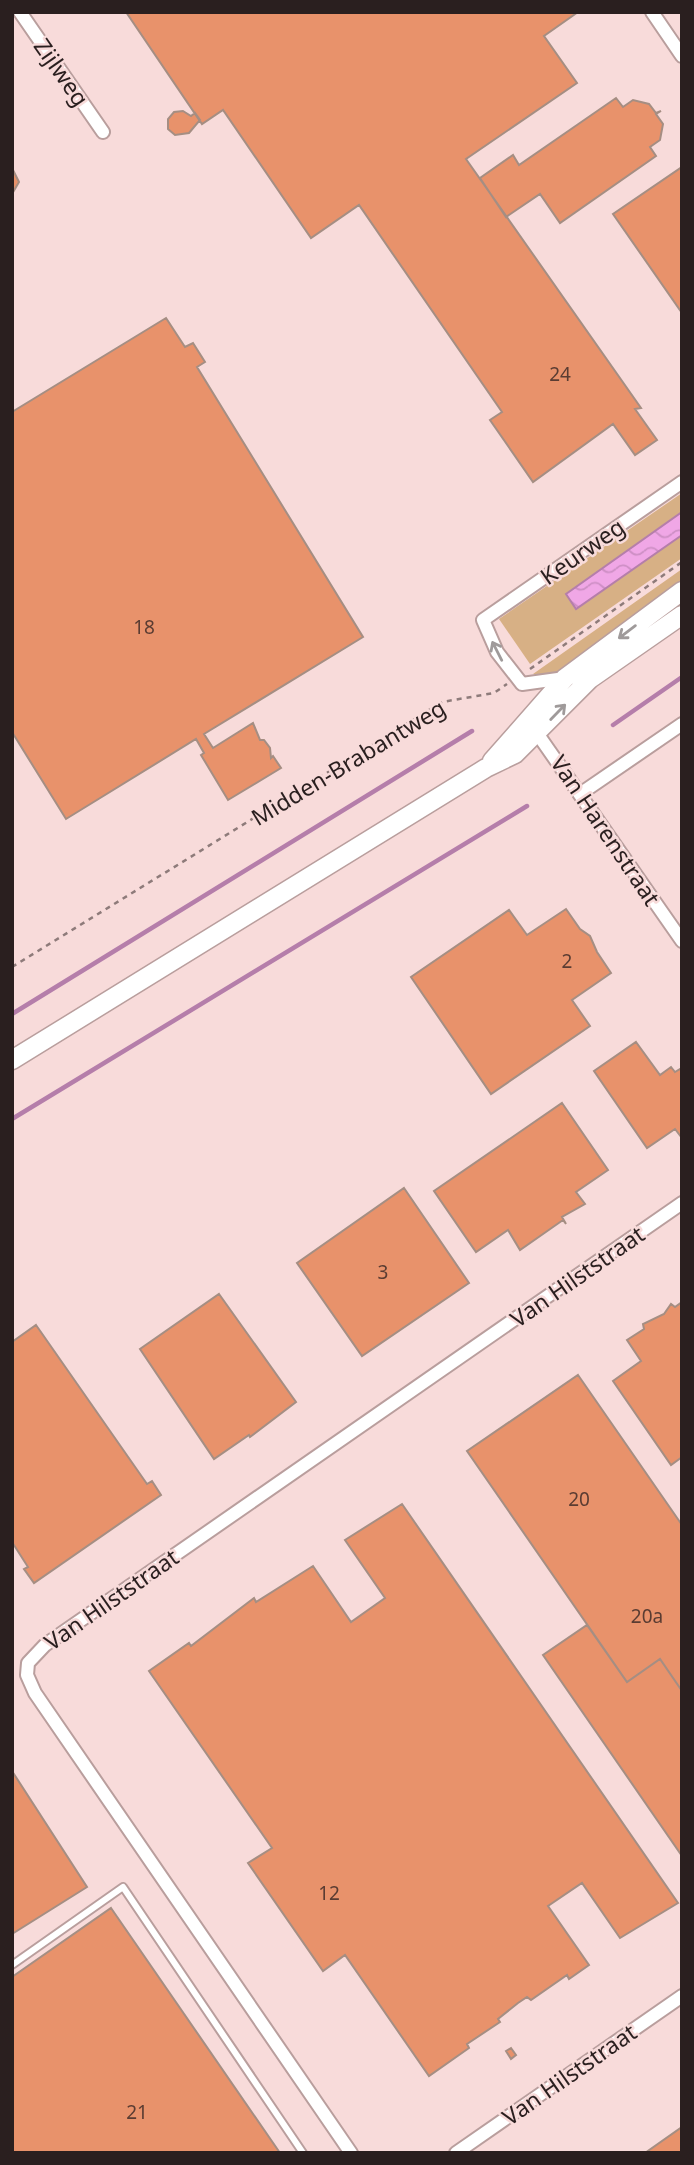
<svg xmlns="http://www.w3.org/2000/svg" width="694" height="2165" font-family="'Noto Sans',sans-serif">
  <defs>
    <pattern id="water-waves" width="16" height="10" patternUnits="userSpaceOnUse" patternTransform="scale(1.75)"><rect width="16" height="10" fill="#f0a7e6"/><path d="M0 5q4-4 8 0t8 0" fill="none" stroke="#ce8fc5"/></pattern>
  </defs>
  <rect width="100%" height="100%" fill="#f8dbda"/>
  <!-- grass -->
  <path fill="#d7b085" d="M682,493V512L566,594L576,609L682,535V558L530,664L499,619Z
    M682,569V587L549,678L533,674Z"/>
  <!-- water -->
  <path fill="url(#water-waves)" stroke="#b57eaa" stroke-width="2" d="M682,512V535L576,609L566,594Z"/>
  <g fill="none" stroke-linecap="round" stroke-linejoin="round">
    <!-- stream -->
    <path stroke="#b57eaa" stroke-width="4.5" d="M613,725L682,677
      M12,1014L472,731
      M12,1119L527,806"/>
  </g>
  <!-- building -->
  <path fill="#e8926b" stroke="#a58e83" stroke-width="2" d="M126,12H578L544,36L577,83L466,159L641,408L635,409L657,440L635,455L613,424L533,482L490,420L502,412L359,205L311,238L223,110L202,124Z
    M616,98L623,107L633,100L649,104L656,113L661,111L656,114L663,124L660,140L650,147L656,156L560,223L540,194L506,217L480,178L513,155L519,165Z
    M183,111L191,116L195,113L200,120L189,133L175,135L168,129V119L174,112Z
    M682,167V313L613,214Z
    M12,168L19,182L12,194Z
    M166,318L185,347L193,343L205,362L197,367L363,637L204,734L213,748L253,723L260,740H264L270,748L271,758L273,756L281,768L228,800L201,755L204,753L196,739L66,819L12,732V412Z
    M566,909L580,929L590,936L597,952L611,973L572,1000L590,1026L491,1094L411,977L509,910L527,935Z
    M636,1042L660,1075L671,1067L675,1072L680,1069L682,1071V1138L675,1129L647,1148L594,1071Z
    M562,1103L608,1170L576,1192L585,1204L562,1217L566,1224L563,1220L520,1250L508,1230L476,1252L434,1191Z
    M404,1188L469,1283L362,1356L297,1263Z
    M219,1294L296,1402L250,1437L249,1435L214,1459L140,1349Z
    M682,1302V1457L671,1465L613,1381L641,1361L627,1340L644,1329L643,1324L664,1314L671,1304L675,1307Z
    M36,1325L147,1484L152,1481L161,1495L34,1583L24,1569L28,1567L12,1542V1342Z
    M578,1375L682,1525V1691L660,1659L627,1682L467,1451Z
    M402,1504L678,1903L620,1938L582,1883L548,1906L589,1965L569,1979L567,1975L531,2000L527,1997L518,2003L498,2019L500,2022L467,2044L469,2048L429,2076L345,1955L323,1971L248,1863L272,1848L149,1671L189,1643L191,1646L254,1598L256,1602L313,1566L351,1622L385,1598L345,1540Z
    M587,1625L627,1682L660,1659L682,1691V1856L543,1655Z
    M12,1771L87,1887L12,1934Z
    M111,1908L280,2153H12V1977Z
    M511,2048L516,2055L511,2059L506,2051Z
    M682,2127V2153H645Z"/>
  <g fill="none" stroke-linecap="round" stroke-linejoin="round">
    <defs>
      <path id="lane" d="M12,1965L123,1887L303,2153"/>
      <path id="street" d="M20,12L103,132
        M652,12L682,56
        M565,678L522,684L497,652L483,620L682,482
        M532,726L682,941
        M580,794L682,724
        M351,2153L35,1693L27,1675L28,1663L45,1645L682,1203
        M456,2153L682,1996"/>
      <path id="secondary" d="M492,761L565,678L682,591
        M12,1060L486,768L515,754L590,679L682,615"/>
    </defs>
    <!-- lane casing -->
    <use href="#lane" stroke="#b99e9d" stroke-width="10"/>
    <!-- street casing -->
    <use href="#street" stroke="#b99e9d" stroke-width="16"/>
    <!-- secondary casing -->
    <use href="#secondary" stroke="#b99e9d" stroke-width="21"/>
    <!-- path -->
    <path stroke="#8e7b7a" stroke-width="2.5" stroke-dasharray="5 5" stroke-linecap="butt" d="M530,669L682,562
      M12,967L442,702L494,693L507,684"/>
    <!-- lane -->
    <use href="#lane" stroke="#fff" stroke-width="6"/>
    <!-- street -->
    <use href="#street" stroke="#fff" stroke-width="12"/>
    <!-- secondary -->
    <use href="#secondary" stroke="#fff" stroke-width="18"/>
  </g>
  <!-- one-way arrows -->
  <defs><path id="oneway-shaft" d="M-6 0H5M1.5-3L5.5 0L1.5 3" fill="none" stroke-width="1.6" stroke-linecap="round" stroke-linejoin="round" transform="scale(1.75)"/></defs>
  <g stroke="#9f9a9a">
    <use href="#oneway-shaft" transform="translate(627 632) rotate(143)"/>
    <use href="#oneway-shaft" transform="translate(497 651) rotate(-117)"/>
    <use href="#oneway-shaft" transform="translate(558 712) rotate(-46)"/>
  </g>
  <g text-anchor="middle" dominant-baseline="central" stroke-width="5" stroke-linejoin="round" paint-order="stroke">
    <!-- number labels -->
    <g font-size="19" fill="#5a3c32">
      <text x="560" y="374">24</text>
      <text x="144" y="627">18</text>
      <text x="567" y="961">2</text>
      <text x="383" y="1272">3</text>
      <text x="579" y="1499">20</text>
      <text x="647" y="1616">20a</text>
      <text x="329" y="1893">12</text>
      <text x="137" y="2112">21</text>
    </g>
    <!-- street labels -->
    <g font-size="23" fill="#2a1f1f" stroke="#f8dbda">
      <text transform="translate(62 72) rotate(55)">Zijlweg</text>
      <text transform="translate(582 551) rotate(-35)">Keurweg</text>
      <text transform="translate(348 762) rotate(-31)">Midden-Brabantweg</text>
      <text transform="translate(606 830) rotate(56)">Van Harenstraat</text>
      <text transform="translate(577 1276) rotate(-35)">Van Hilststraat</text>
      <text transform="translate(111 1599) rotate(-35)">Van Hilststraat</text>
      <text transform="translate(569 2074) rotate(-35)">Van Hilststraat</text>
    </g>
  </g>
  <!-- border -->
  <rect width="694" height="2165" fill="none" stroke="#2a1f1f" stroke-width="28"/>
</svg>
